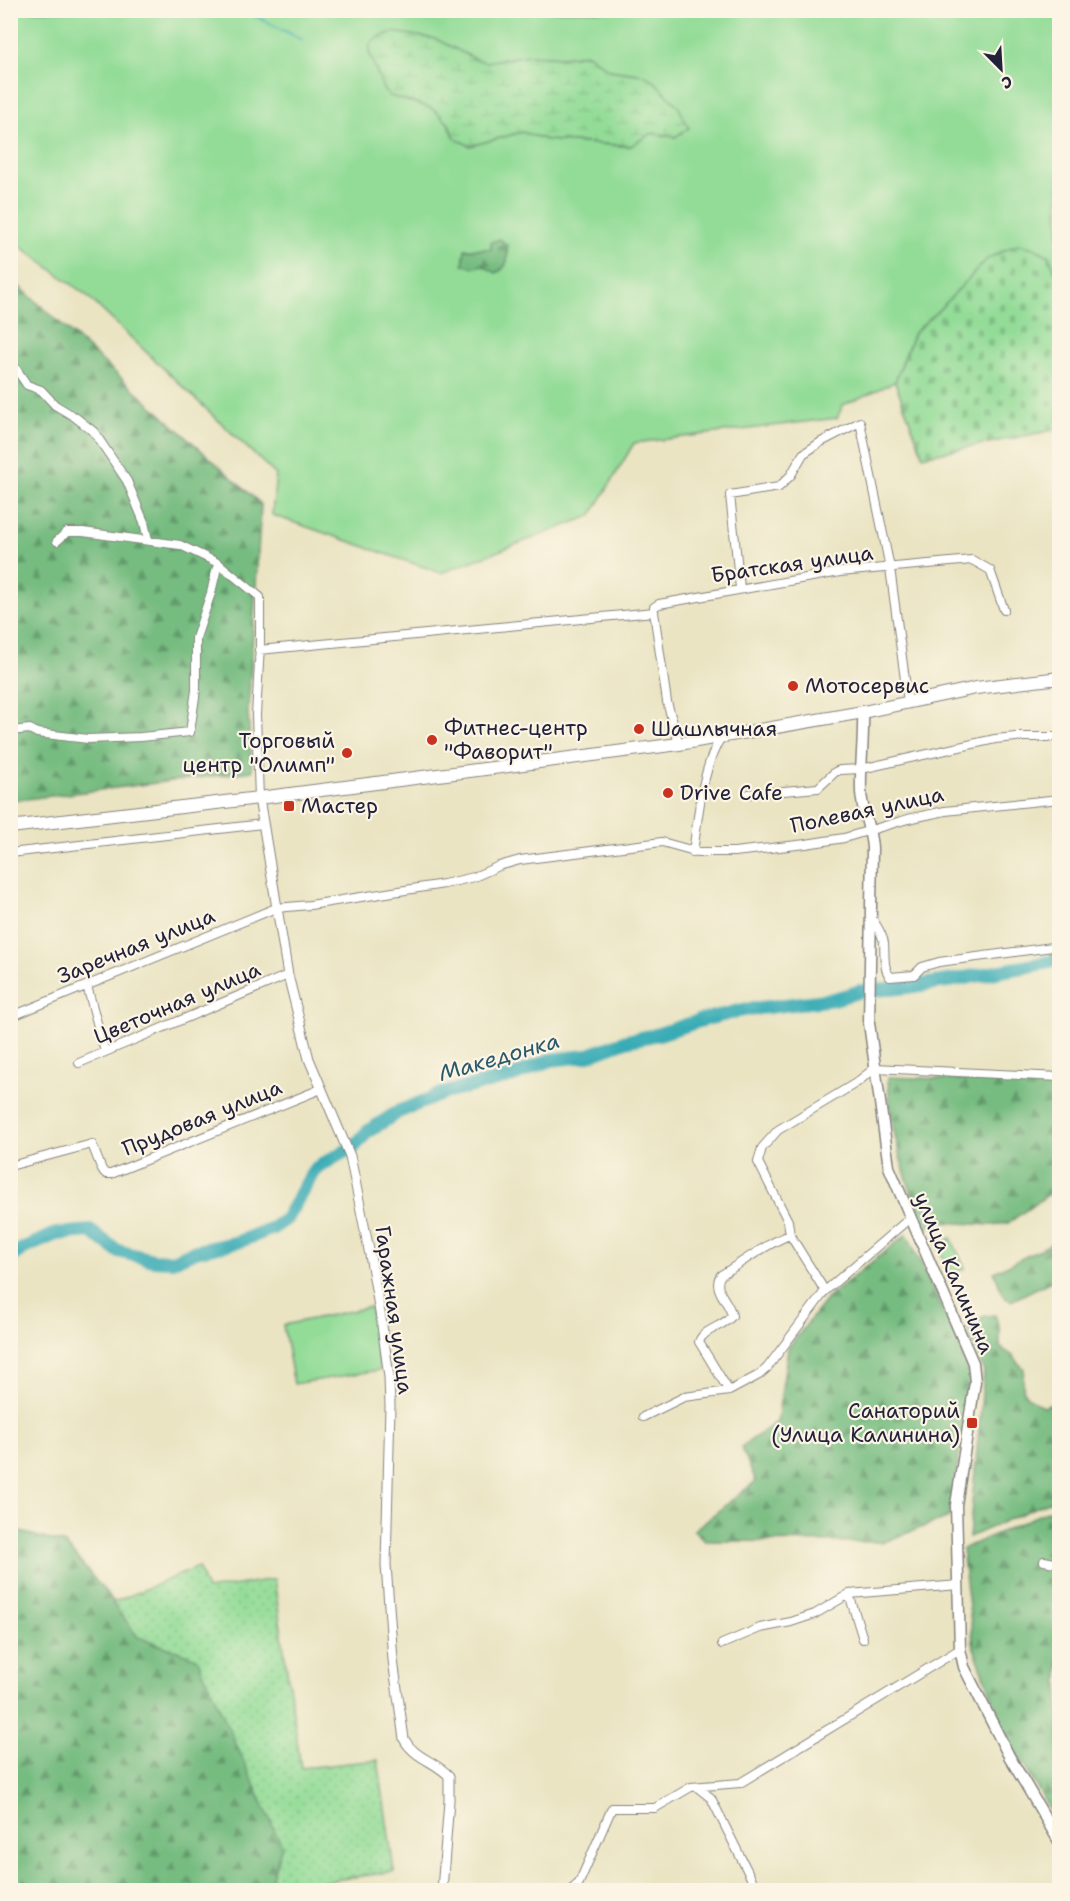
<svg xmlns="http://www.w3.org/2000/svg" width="1070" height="1901" font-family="'Shantell Sans',sans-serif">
  <defs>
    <pattern id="forest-firs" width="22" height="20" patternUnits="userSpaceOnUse" patternTransform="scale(1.5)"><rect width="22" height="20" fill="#76bc80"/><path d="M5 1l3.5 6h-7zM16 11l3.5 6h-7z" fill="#60986a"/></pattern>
    <pattern id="wetland-marsh" width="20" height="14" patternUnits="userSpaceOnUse" patternTransform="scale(1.5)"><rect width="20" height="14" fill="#93dc97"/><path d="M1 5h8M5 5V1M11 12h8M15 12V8" fill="none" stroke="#7ebc83"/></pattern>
    <pattern id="cemetery-stones" width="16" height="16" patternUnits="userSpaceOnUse" patternTransform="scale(1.5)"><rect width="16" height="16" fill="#93dc97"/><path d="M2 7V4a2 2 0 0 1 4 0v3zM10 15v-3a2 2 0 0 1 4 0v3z" fill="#7ebc83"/></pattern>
    <pattern id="garden-dots" width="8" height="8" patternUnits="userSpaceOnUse" patternTransform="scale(1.5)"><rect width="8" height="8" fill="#93dc97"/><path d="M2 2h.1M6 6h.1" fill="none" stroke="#7ebc83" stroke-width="1.8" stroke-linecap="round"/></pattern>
  </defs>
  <rect width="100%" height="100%" fill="#fcf5e5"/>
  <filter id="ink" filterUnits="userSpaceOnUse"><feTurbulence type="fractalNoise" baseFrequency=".0167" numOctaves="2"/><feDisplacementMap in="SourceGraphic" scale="12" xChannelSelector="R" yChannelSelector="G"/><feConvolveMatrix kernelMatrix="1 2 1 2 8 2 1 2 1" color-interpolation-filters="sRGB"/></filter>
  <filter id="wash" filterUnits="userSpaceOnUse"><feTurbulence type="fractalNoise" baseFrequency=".008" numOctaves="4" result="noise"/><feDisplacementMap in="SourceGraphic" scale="24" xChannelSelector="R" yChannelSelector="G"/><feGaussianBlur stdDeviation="1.35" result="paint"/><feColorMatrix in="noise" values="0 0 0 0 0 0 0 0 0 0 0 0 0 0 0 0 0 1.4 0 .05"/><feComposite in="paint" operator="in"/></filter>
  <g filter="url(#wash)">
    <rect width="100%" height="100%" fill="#eae4c3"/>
    <!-- grass -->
    <path fill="#93dc97" stroke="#5a7f69" stroke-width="1.5" fill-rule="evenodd" d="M10,11H1059V280L1057,271L942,307L914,333L895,382L843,405L837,418L634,443L591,516L441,573L272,515L276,475L86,295L11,239ZM370,44L486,62L529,55L563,57L587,54L609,70L644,75L675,137L651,133L630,146H623L547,140L522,132L470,146L455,138L449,124L438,113L373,60L369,52Z
      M951,1238L965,1268L951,1274L937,1244Z
      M370,1307L380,1370L294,1384L283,1325Z"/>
    <!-- forest -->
    <path fill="url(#forest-firs)" stroke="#4c6f5e" stroke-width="1.5" d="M500,239L507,245C508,258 509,267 496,273L482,265L475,267L463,265L465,249H491V242Z
      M10,278L261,504L248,713L252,771L11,801Z
      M888,1077L1059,1083V1193L1049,1194L1008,1223L991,1225L942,1222L925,1228C905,1179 889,1130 888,1077Z
      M907,1234L966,1360L971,1380L949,1517L884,1542L705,1541L694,1530L756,1481L741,1447L777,1422L788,1348L828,1297Z
      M1059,1240V1277L1011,1301L1004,1297L994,1272Z
      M995,1315L1000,1330V1347L1013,1356L1024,1369C1021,1392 1022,1396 1043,1406L1059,1401V1497L969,1537L984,1372L966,1327L984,1316Z
      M1059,1506V1825L1008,1739L974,1648L962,1549Z
      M10,1524L17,1531L65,1544L146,1640L197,1658L282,1846L268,1890H11Z"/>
    <!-- wetland -->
    <path fill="url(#wetland-marsh)" stroke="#5a7f69" stroke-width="1.5" d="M393,32L436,39L477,60L486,62L529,55L563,57L587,54L609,70L644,75L653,80L678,106L689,128L675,137L651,133L631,146L547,140L522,132L470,146L455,138L449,124L438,113L431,108L390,96L384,91L369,52L370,44L376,38Z"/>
    <!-- cemetery -->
    <path fill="url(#cemetery-stones)" stroke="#5a7f69" stroke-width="1.5" d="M1017,244L1034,248L1049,256L1059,280V429L923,456L895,382L914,333L942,307L987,259Z"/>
    <!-- garden -->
    <path fill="url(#garden-dots)" stroke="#5a7f69" stroke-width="1.5" d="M198,1567L207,1590L274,1579L301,1768L378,1760L394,1871L268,1890L282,1846L197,1658L138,1637L112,1603Z"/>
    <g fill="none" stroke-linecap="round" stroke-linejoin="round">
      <!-- stream -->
      <path stroke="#39abb5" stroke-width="2" d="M243,10L303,40"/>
      <!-- river -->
      <path stroke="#39abb5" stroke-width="14" d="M10,1257L24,1248L56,1234L90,1231L118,1251L153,1260L172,1261L196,1251L238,1242L273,1228L286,1219L315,1169L340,1154L354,1147L367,1132L398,1112L444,1093L513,1076L550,1060L586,1056L626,1041L659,1034L702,1020L743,1010L834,999L861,991L900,988L954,980L1060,960"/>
    </g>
  </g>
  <g filter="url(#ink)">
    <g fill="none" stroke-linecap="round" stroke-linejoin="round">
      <defs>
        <path id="minor" d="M10,360L27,385L41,390L55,405L75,417L94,432L127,481L144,522L148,540
          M57,541L67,532H83L180,545L218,563L260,597V646L256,715L259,798
          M740,588L730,495L779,487L791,475L803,454L821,442L860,422L890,568L908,702
          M259,650L654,612
          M10,731L30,729L37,733L88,739L141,737L190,732L196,690V638L211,593L218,563
          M679,744L667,702L654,612V607L659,604L840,572L972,560L990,570L1004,610
          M749,794L818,788L835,772L840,770L861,769L995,739L1016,737H1060
          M693,852C699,813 701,771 721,737
          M10,853L263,824
          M871,917C876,925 883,934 884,943C885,955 883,968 890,977L914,975L922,967L939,962L1060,946
          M87,986L105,1052
          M10,1017L276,908L310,905L444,884L474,877L499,866L520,860L662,842L698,852H734L806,844L844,838L908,819L945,811L1060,799
          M79,1063L288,975
          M10,1166L92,1144L102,1170L106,1174H111L321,1089
          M825,1291L790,1235L788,1221L758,1162L762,1148L778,1130L856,1083L875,1068L1060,1077
          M729,1391L699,1342C703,1329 723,1327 732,1316C730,1302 711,1289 721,1275C743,1262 767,1243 790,1235
          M643,1417L684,1397L729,1391L759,1375L767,1368L825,1291L910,1218
          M1044,1561L1060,1564
          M849,1594L863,1639
          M722,1644L760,1628L791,1622L815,1614L849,1594L959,1585
          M697,1787L711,1798L757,1890
          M571,1890L579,1883L612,1808H655L691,1787L740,1783L960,1649"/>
        <path id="tertiary" d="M259,798L288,975L309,1059L350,1156L370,1255L381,1318L389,1377L390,1406L386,1565L393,1660L404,1739C414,1758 435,1761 449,1776V1801L442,1890"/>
        <path id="secondary" d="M863,712C864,739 860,766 861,792C862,812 871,829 872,848L869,1023L889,1167L973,1363L975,1382L956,1505L960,1649L964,1667L1009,1756L1060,1843"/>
        <path id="primary" d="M10,827L259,798L679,744L863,712L976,688L1060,678"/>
      </defs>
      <!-- minor casing -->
      <use href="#minor" stroke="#86837f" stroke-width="10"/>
      <!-- tertiary casing -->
      <use href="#tertiary" stroke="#86837f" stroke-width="11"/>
      <!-- secondary casing -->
      <use href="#secondary" stroke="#86837f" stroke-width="13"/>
      <!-- primary casing -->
      <use href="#primary" stroke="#86837f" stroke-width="14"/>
      <!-- minor -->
      <use href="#minor" stroke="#fff" stroke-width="8"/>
      <!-- tertiary -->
      <use href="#tertiary" stroke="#fff" stroke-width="9"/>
      <!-- secondary -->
      <use href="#secondary" stroke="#fff" stroke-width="10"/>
      <!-- primary -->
      <use href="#primary" stroke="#fff" stroke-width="12"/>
    </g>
  </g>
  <!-- markers -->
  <g fill="#c8321e" stroke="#fcf5e5" stroke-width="2">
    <circle cx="793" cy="686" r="6"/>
    <circle cx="639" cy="729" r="6"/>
    <circle cx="432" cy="740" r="6"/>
    <circle cx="347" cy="753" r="6"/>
    <circle cx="668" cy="793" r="6"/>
    <rect x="283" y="800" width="12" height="12" rx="3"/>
    <rect x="966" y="1417" width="12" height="12" rx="3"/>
  </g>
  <g text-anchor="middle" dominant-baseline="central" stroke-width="4.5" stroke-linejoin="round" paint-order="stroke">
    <!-- street labels -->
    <g font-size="21" fill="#22223b" stroke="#fcf5e5">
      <text transform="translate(792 564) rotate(-8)">Братская улица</text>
      <text transform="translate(867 810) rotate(-12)">Полевая улица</text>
      <text transform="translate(136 946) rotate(-22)">Заречная улица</text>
      <text transform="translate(177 1003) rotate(-23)">Цветочная улица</text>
      <text transform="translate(202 1118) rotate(-22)">Прудовая улица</text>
      <text transform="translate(954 1273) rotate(67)">улица Калинина</text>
      <text transform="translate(394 1310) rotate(82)">Гаражная улица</text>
    </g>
    <!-- poi labels -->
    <g font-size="21" fill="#22223b" stroke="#fcf5e5" text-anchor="start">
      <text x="805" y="686">Мотосервис</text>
      <text x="444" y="728">Фитнес-центр<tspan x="444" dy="24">"Фаворит"</tspan></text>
      <text x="651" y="729">Шашлычная</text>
      <text x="335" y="741" text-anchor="end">Торговый<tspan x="335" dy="24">центр "Олимп"</tspan></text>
      <text x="680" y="793">Drive Cafe</text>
      <text x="301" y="806">Мастер</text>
      <text x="960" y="1411" text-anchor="end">Санаторий<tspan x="960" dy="24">(Улица Калинина)</tspan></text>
    </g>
    <!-- water labels -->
    <g font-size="22" font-style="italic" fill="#2b596c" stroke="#fcf5e5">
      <text transform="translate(499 1057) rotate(-16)">Македонка</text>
    </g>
  </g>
  <!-- margin -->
  <rect width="1070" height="1901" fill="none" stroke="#fcf5e5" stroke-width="36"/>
  <!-- north arrow -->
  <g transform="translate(1001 69) rotate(156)" stroke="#fcf5e5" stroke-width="4.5" paint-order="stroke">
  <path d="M0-4.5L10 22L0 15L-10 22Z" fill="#22223b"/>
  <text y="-9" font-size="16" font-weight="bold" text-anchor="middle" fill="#22223b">С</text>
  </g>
</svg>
